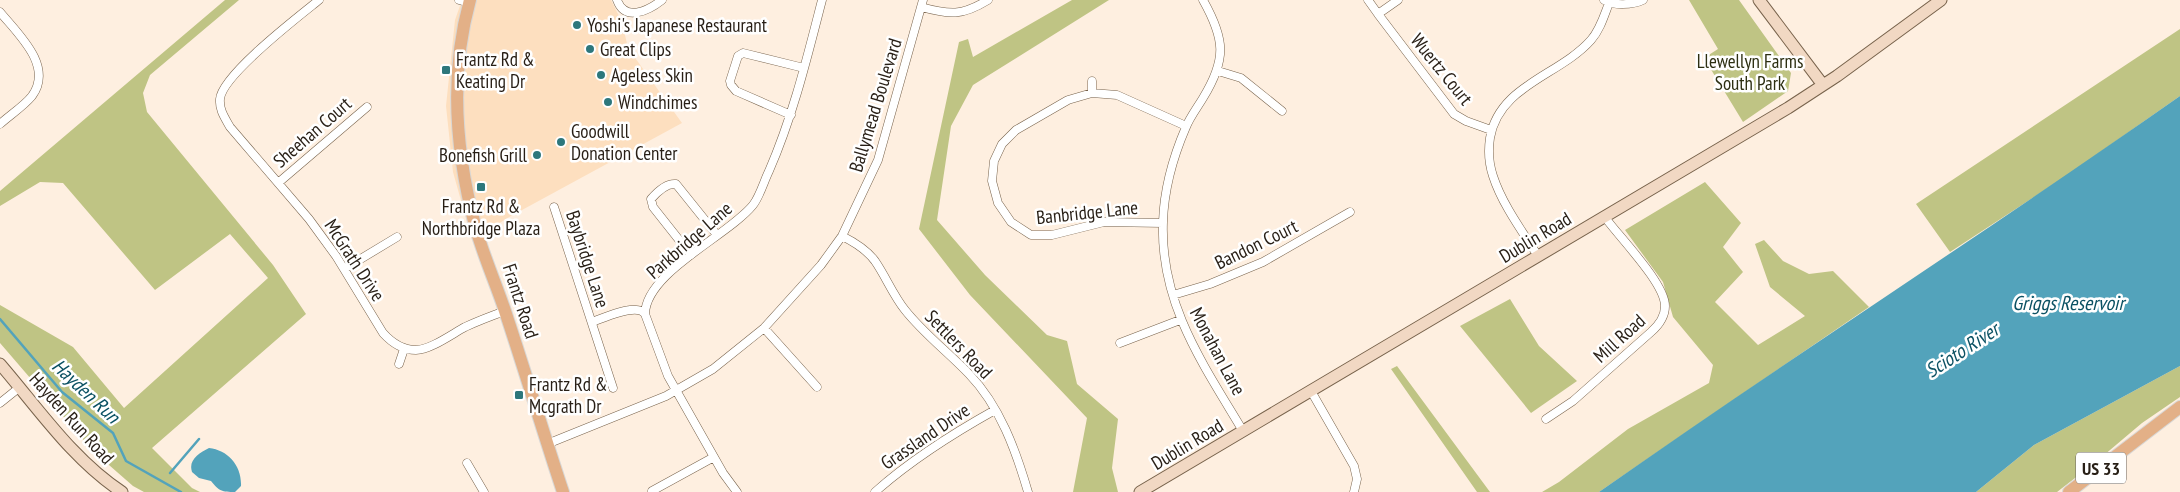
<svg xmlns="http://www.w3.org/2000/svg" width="2180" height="492" font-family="'PT Sans Narrow',sans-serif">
  <rect width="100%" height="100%" fill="#feefe0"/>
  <!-- built -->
  <path fill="#fddfbf" d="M462,0H611L622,22L628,48L682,123L511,216L472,240L453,172L446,106L455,20Z"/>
  <!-- green -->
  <path fill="#bfc484" d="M225,0H239L150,75L143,93L147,112L273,265L306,314L152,448L192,488L200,492H144L133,486L93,451L0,343V305L73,347L124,408L268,278L230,234L155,290L63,183L40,182L0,206V191Z
    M1072,0H1109L973,85L951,126L937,220L985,275L1047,335L1067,341L1077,384L1118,419L1112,468L1118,492H1073L1087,418L970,295L919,229L959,42L968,39L973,57Z
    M1689,0H1739L1791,73L1788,91L1743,122L1704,58L1718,49Z
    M2180,29V96L2066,176L1950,252L1916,204Z
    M1705,182L1741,223L1723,247L1743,272L1715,302L1758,345L1805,316L1770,287L1755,244L1764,240L1783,261L1809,274L1833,271L1869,307L1599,492H1542L1559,482L1628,429L1709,383L1713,365L1673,317L1663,282L1625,230Z
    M1510,299L1539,346L1577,381L1531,413L1460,326Z
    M1397,366L1490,492H1477L1391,369Z
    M2180,366V397L2142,423L2097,461L2057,492H1976L2034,445Z"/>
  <!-- water -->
  <path fill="#53a3bb" d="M2180,96V366L2034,445L1976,492H1599C1791,357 1988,231 2180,96Z
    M209,448C228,450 242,466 241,486L235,492C222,492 219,491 211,481L199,478L192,472C188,460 199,453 209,448Z"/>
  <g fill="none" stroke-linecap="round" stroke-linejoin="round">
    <!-- stream -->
    <path stroke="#53a3bb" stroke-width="2.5" d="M0,319L62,392L113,433L126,461L181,492
      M170,473L199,439"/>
    <defs>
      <path id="street" d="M319,0C298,17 222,75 220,99C219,110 225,118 230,127L309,219L336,256L383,333C392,343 402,350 416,350C430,350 452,334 465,327C478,321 491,316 505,311
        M459,0L470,3
        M617,0C625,22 648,11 662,0
        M1203,0C1225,39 1227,59 1203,98C1197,108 1190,117 1186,127C1173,157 1164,190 1163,222C1160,304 1203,364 1243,431
        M1368,0L1378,14L1398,0
        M1604,0C1614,6 1632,5 1643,0
        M921,7C950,15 962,16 988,0
        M0,12C18,34 54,66 32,96C24,106 10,115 0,124
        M1378,14L1454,114L1466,121L1491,130
        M1218,71L1241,78L1282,111
        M1092,93V81
        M791,115L736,91L731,85L730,81L738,56L743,53L804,68
        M278,183L367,107
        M554,207L613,388
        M1163,223L1104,222L1052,235H1031L1011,222L998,203L992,181L994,161L1002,144L1016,130L1068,100L1092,93L1117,95L1186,126
        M842,236C854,242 867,250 875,261C886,277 893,295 905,310C924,334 948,352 969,374C1000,406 1016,451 1028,492
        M691,255L653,207L651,199C657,192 667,183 676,184L717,235
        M1538,256C1522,231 1502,204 1493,176C1489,164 1488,151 1490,138C1499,85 1559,76 1591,40C1600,30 1604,16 1609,3
        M344,269L397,237
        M1173,295L1210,284L1263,262L1350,212
        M592,322C604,318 637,302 645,314
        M764,328L817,387
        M1120,343L1180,320
        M399,364L404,349
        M1311,391L1354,466L1357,479L1354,492
        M0,403L20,387
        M1546,419L1573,401L1651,332C1659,325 1665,316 1665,306C1665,283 1619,237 1604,216
        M547,444L666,396L713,369L764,328L821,265L842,236L878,160L923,0
        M467,463L484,492
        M652,491L714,457
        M737,492L723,473L668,376L645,314C646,272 728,236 753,205C760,196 764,181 769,171C793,116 807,58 822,0
        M875,492C912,459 952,434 995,410"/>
      <path id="secondary" d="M1759,0L1823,85
        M0,364C38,408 73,460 122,492
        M1140,492L1788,108L1837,76L1941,0"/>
      <path id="primary" d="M470,0C449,75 456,155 476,229C484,257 496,284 505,311C525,371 543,432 563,492
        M2069,492L2180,407"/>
    </defs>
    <!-- street casing -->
    <use href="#street" stroke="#78634c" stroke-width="9"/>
    <!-- secondary casing -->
    <use href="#secondary" stroke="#78634c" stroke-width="13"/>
    <!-- primary casing -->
    <use href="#primary" stroke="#d8d7d5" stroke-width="14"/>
    <!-- street -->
    <use href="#street" stroke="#fff" stroke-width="8"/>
    <!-- secondary -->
    <use href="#secondary" stroke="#f1d8c3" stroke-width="11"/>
    <!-- primary -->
    <use href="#primary" stroke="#e3b087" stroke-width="12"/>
  </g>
  <!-- markers -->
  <g fill="#2d777c" stroke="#fff" stroke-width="2">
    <circle cx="577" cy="25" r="5"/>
    <circle cx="590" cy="49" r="5"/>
    <rect x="441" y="65" width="10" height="10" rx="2.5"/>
    <circle cx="601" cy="75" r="5"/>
    <circle cx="608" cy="102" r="5"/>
    <circle cx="561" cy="142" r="5"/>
    <circle cx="537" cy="155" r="5"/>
    <rect x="476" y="182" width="10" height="10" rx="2.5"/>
    <rect x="514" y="390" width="10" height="10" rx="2.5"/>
  </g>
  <g text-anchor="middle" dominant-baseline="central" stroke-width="5" stroke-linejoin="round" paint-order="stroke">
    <!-- shield labels -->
    <rect fill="#fff" stroke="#68625c" stroke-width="1" x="2076" y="452.5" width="50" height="31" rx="4"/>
    <g font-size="18" font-weight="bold" fill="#281f16">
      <text x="2101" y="468">US 33</text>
    </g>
    <!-- poi labels -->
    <g font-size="19" fill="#281f16" stroke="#fff" text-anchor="start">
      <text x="587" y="25">Yoshi's Japanese Restaurant</text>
      <text x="600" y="49">Great Clips</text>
      <text x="456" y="59">Frantz Rd &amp;<tspan x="456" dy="22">Keating Dr</tspan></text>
      <text x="611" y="75">Ageless Skin</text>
      <text x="618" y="102">Windchimes</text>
      <text x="571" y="131">Goodwill<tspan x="571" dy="22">Donation Center</tspan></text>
      <text x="527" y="155" text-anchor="end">Bonefish Grill</text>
      <text x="481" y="206" text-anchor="middle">Frantz Rd &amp;<tspan x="481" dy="22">Northbridge Plaza</tspan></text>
      <text x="529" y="384">Frantz Rd &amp;<tspan x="529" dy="22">Mcgrath Dr</tspan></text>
    </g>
    <!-- park labels -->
    <g font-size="19" fill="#2d2f12" stroke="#fff">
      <text x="1750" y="61">Llewellyn Farms<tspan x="1750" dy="22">South Park</tspan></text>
    </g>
    <!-- street labels -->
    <g font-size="19" fill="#281f16" stroke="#fff">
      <text transform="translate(1442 69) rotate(51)">Wuertz Court</text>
      <text transform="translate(875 105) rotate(-73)">Ballymead Boulevard</text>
      <text transform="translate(312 132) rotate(-41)">Sheehan Court</text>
      <text transform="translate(1087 212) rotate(-6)">Banbridge Lane</text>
      <text transform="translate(1535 237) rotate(-31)">Dublin Road</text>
      <text transform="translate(689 240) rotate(-41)">Parkbridge Lane</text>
      <text transform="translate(1256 244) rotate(-26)">Bandon Court</text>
      <text transform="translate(588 259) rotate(72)">Baybridge Lane</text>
      <text transform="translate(355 260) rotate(57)">McGrath Drive</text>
      <text transform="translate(521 301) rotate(72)">Frantz Road</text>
      <text transform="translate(1619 338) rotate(-42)">Mill Road</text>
      <text transform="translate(959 344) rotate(46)">Settlers Road</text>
      <text transform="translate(1218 351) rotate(62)">Monahan Lane</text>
      <text transform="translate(72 418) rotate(48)">Hayden Run Road</text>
      <text transform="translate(925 436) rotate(-34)">Grassland Drive</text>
      <text transform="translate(1187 444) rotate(-31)">Dublin Road</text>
    </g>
    <!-- water labels -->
    <g font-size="20" font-style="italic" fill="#0b5163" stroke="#fff">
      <text x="2068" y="303">Griggs Reservoir</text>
      <text transform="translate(1962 350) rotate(-33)">Scioto River</text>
      <text transform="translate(86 391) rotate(43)">Hayden Run</text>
    </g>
  </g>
</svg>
